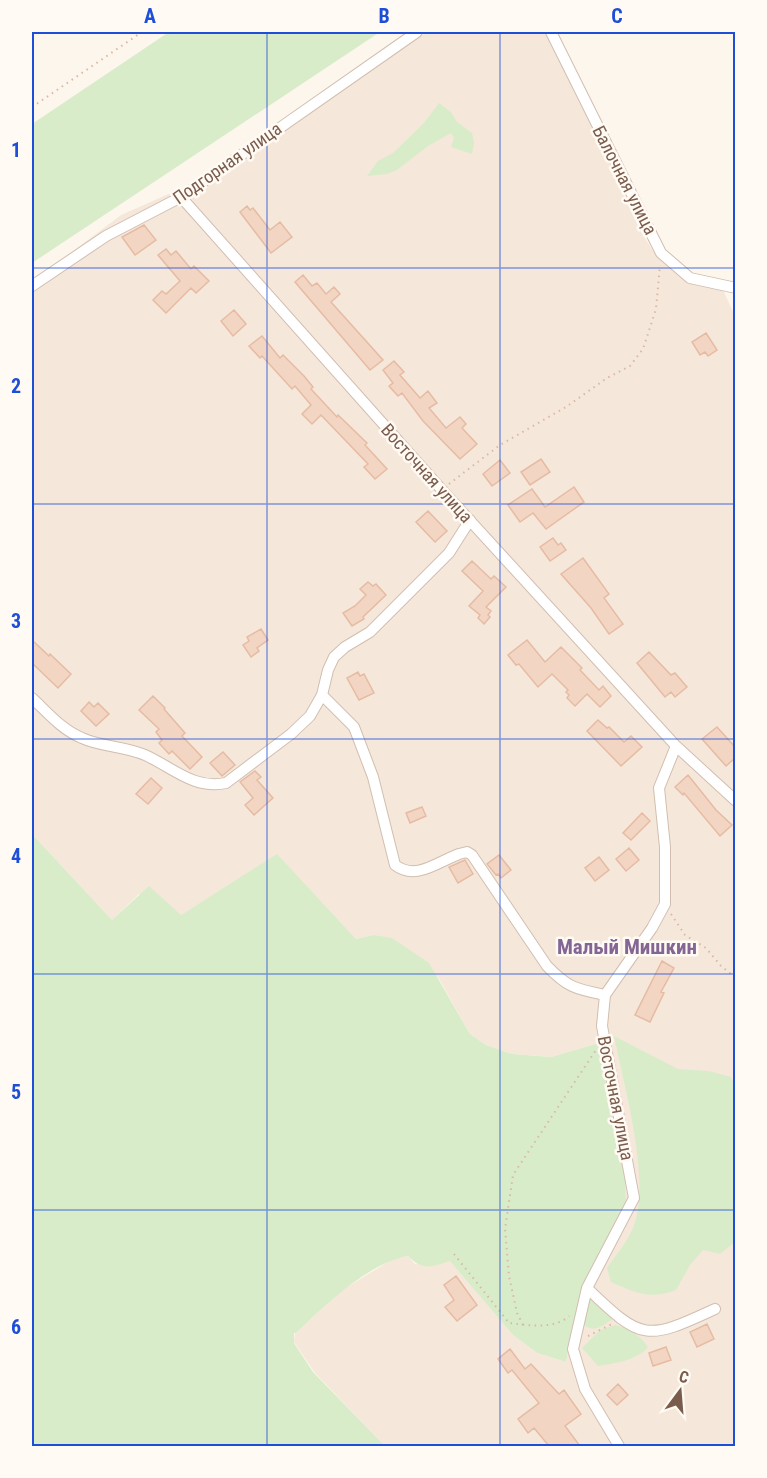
<svg xmlns="http://www.w3.org/2000/svg" width="767" height="1478" font-family="'Roboto Condensed',sans-serif">
  <rect width="100%" height="100%" fill="#fdf6ec"/>
  <!-- residential -->
  <path fill="#f5e8da" d="M427,32H548L640,230L653,251L662,261L676,271L721,286L736,318L735,1446H385L315,1373L294,1342L295,1334L342,1290L393,1259L408,1256L415,1264L450,1260L513,1335L537,1353L566,1362L581,1291L588,1275L609,1089L599,1043L551,1057L512,1054L486,1045L470,1034L438,977L373,935L356,939L277,855L181,915L139,894L112,920L32,834V282L121,215L216,173L274,136Z"/>
  <!-- green -->
  <path fill="#d8ecc9" d="M169,32H380L32,263V124Z
    M439,103L451,112L457,122L472,133L474,142L472,154L451,147L454,138L451,133L428,146L397,170L387,174L367,176L378,161L393,153L424,123Z
    M32,834L112,920L149,886L181,915L277,854L356,939L373,935L392,938L429,963L470,1034L486,1045L512,1054L551,1057L599,1043L625,1175L626,1208L581,1291L566,1362L537,1353L513,1335L450,1261C431,1267 423,1271 408,1256C366,1264 326,1305 295,1334L294,1332V1343L313,1372L385,1446H32Z
    M614,1036L678,1069L709,1071L731,1077L735,1086V1242L720,1254L703,1250L690,1265L676,1290C650,1300 636,1293 611,1282L607,1268C616,1255 627,1242 633,1228C652,1182 624,1086 614,1036Z
    M590,1297L607,1311L613,1319C603,1325 596,1333 585,1326L583,1318Z
    M615,1325C630,1329 639,1334 648,1347C638,1360 613,1364 598,1366L582,1348L600,1330Z"/>
  <!-- building -->
  <path fill="#f3d5c3" stroke="#e6bba3" stroke-width="1.5" d="M247,206L250,210L253,208L270,230L280,222L292,237L271,253L240,212Z
    M144,225L156,240L135,255L122,237Z
    M166,249L171,255L176,251L191,269L194,266L209,281L196,293L191,288L166,313L153,300L162,291L166,294L180,281L158,255Z
    M303,275L312,286L317,283L326,294L334,287L340,294L331,302L383,360L370,370L295,282Z
    M234,310L246,324L233,336L221,321Z
    M706,333L717,350L708,356L705,352L700,355L692,342Z
    M262,336L280,358L283,355L304,376L313,387L311,389L337,417L338,415L367,443L365,445L387,469L375,479L364,467L368,464L321,415L312,424L302,414L311,405L295,386L292,389L262,356L260,358L249,346Z
    M394,361L404,372L400,375L420,398L428,391L437,403L429,408L446,428L460,417L466,424L462,428L477,444L460,459L423,421L402,393L398,396L389,386L393,383L383,370Z
    M541,459L550,472L530,485L521,472Z
    M500,460L510,473L492,486L483,474Z
    M574,487L584,502L546,529L533,513L520,522L508,505L532,489L545,507Z
    M428,511L447,531L435,542L416,522Z
    M553,538L558,545L561,543L566,550L550,561L540,547Z
    M583,558L609,594L604,598L623,624L609,634L591,608L561,574Z
    M472,561L491,579L494,576L506,587L486,607L491,611L488,615L490,617L484,624L478,618L480,615L469,606L483,591L462,571Z
    M368,582L373,586L376,584L386,595L363,617L364,619L352,626L343,613L355,606L366,595L360,589Z
    M261,629L268,640L257,648L259,651L251,657L243,645L249,641L247,637Z
    M32,640L49,656L50,654L71,674L58,688L32,663Z
    M527,640L545,662L561,647L582,668L580,670L599,690L603,686L611,696L600,707L587,694L575,706L567,698L569,695L566,692L568,690L552,674L538,687L519,664L516,665L508,655Z
    M649,652L671,675L675,673L687,687L675,697L671,692L665,697L637,663Z
    M358,672L360,676L364,674L374,693L359,700L347,678Z
    M153,696L165,708L164,709L185,733L182,736L202,757L190,769L172,751L169,754L159,743L162,740L156,732L159,729L139,710Z
    M89,702L94,707L98,703L109,714L96,726L81,711Z
    M598,720L607,728L609,727L624,742L631,736L642,747L621,766L587,731Z
    M717,727L735,747V758L726,766L702,739Z
    M223,752L235,765L222,776L210,763Z
    M255,771L261,777L257,780L273,798L254,815L245,805L253,798L240,782Z
    M688,775L716,810L732,825L720,836L684,793L683,795L675,787Z
    M151,778L162,788L148,804L136,794Z
    M422,807L426,816L410,823L406,813Z
    M642,813L650,821L631,840L623,833Z
    M629,848L639,860L626,871L616,859Z
    M499,855L511,870L501,878L498,874L496,875L487,864Z
    M599,857L609,870L595,881L585,868Z
    M465,860L473,874L458,883L449,867Z
    M662,961L674,968L661,992L664,993L650,1022L635,1015Z
    M456,1276L477,1305L457,1321L445,1307L454,1300L444,1285Z
    M707,1324L714,1339L697,1347L690,1332Z
    M666,1347L671,1360L653,1366L649,1353Z
    M510,1349L525,1369L531,1364L559,1394L564,1390L581,1414L565,1426L580,1446H549L534,1428L528,1433L518,1419L539,1403L512,1370L508,1373L498,1359Z
    M618,1384L628,1395L617,1405L607,1395Z"/>
  <g fill="none" stroke-linecap="round" stroke-linejoin="round">
    <defs>
      <path id="street" d="M551,32L661,253L690,278L736,288
        M181,197L442,490L676,746L736,801
        M32,286L106,236L181,197L417,32
        M322,695L354,727L373,777L395,865C416,881 437,862 459,854L467,852L472,855L547,966C568,988 576,989 605,995
        M32,698C47,712 62,730 82,738C101,747 125,746 145,755C172,767 194,790 226,783L291,734L310,716L322,695L328,670L334,657L345,647L370,632L449,553L470,520
        M587,1288C642,1341 646,1341 715,1309
        M619,1446L585,1389L573,1349L587,1288L634,1198L602,1026L605,995L652,928L665,904V847L659,788L676,746"/>
    </defs>
    <!-- street casing -->
    <use href="#street" stroke="#d1beb0" stroke-width="12"/>
    <!-- path -->
    <path stroke="#d9b8a5" stroke-width="2" stroke-dasharray="1.5 4.5" stroke-linecap="butt" d="M32,107L142,32
      M449,484L500,445L566,407L607,378L630,366L643,349L656,309L660,265
      M671,914L685,935L706,948L721,966L736,978
      M454,1254L509,1323C527,1325 554,1330 569,1316
      M523,1325L517,1313L509,1276L505,1229L513,1175L596,1050
      M588,1336L612,1324"/>
    <!-- street -->
    <use href="#street" stroke="#fff" stroke-width="10"/>
  </g>
  <!-- grid -->
  <path fill="none" stroke="#1d4ed8" stroke-width="1.5" stroke-opacity="0.55" d="M267,32V1446M500,32V1446M32,268H736M32,504H736M32,739H736M32,974H736M32,1210H736"/>
  <g text-anchor="middle" dominant-baseline="central" stroke-width="5" stroke-linejoin="round" paint-order="stroke">
    <!-- street labels -->
    <g font-size="18" fill="#7a5c4d" stroke="#fffaf3">
      <text transform="translate(227 163) rotate(-35)">Подгорная улица</text>
      <text transform="translate(625 180) rotate(63)">Балочная улица</text>
      <text transform="translate(427 473) rotate(48)">Восточная улица</text>
      <text transform="translate(616 1098) rotate(79)">Восточная улица</text>
    </g>
    <!-- quarter labels -->
    <g font-size="21" font-weight="bold" fill="#846695" stroke="#fffaf3">
      <text x="627" y="947">Малый Мишкин</text>
    </g>
  </g>
  <!-- border -->
  <rect width="767" height="1478" fill="none" stroke="#fffaf3" stroke-width="66"/>
  <!-- north arrow -->
  <g transform="translate(680 1391) rotate(16)" stroke="#fffaf3" stroke-width="4.5" paint-order="stroke">
  <path d="M0-4.5L10 22L0 15L-10 22Z" fill="#7a5c4d"/>
  <text y="-9" font-size="16" font-weight="bold" text-anchor="middle" fill="#7a5c4d">С</text>
  </g>
  <rect x="33" y="33" width="701" height="1412" fill="none" stroke="#1d4ed8" stroke-width="2"/>
  <g font-size="20" text-anchor="middle" font-weight="bold" fill="#1d4ed8">
    <text x="150" y="23">A</text>
    <text x="384" y="23">B</text>
    <text x="617" y="23">C</text>
    <text x="16" y="157">1</text>
    <text x="16" y="393">2</text>
    <text x="16" y="628">3</text>
    <text x="16" y="863">4</text>
    <text x="16" y="1099">5</text>
    <text x="16" y="1334">6</text>
  </g>
</svg>
